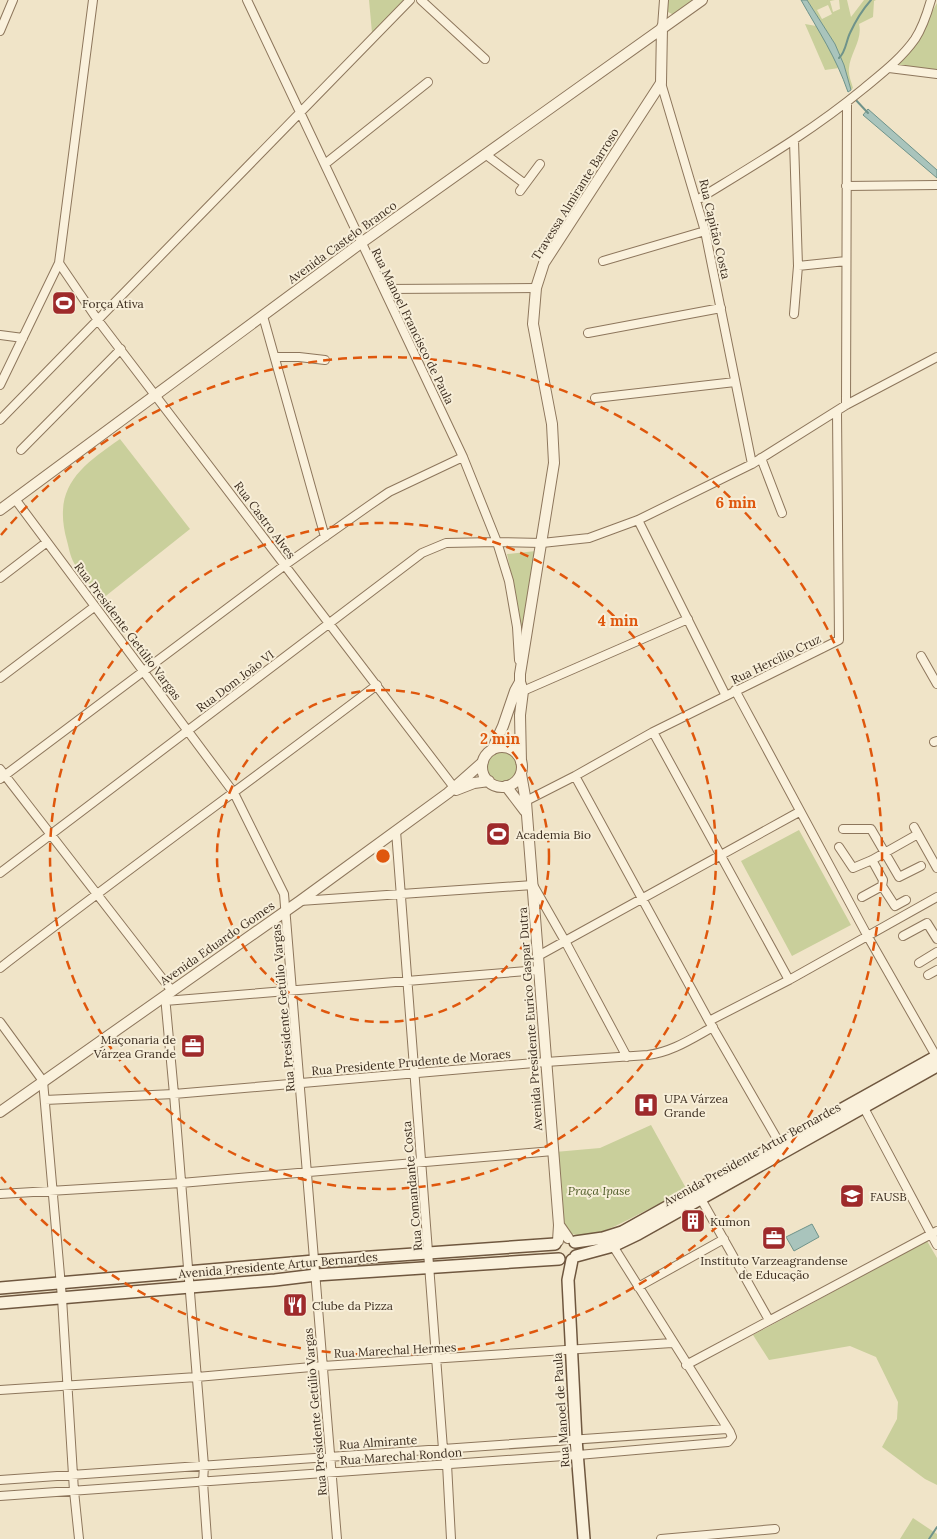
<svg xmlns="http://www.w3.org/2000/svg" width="937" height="1539" font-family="Lora,serif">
  <rect width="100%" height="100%" fill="#f0e4c8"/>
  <!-- green -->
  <path fill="#c9cf9b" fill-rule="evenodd" d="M369,0H406L372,33Z
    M668,0H696L674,15L668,12Z
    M807,0H835L830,1L833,12L840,9L839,0H847L851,17L864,0H876L874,1L873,17L859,24C863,39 850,54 849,68C848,75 851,81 853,88L851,90L844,65L835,44ZM828,5L832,14L822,19L817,10Z
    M937,3V72L894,66L915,42Z
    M805,24L816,26L828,45L839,68L825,70Z
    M120,439L190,529L102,599C93,587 81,576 74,563C70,556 69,548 67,541C52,487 80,467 120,439Z
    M536,551L521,638L519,611L507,554Z
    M487 768a16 16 0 1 1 32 0a16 16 0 1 1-32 0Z
    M799,830L851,925L792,956L741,861Z
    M651,1125L687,1190C671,1198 655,1206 639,1214C615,1226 586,1245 559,1229L555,1152L600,1148Z
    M927,1241L937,1258V1485L925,1479L882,1447L897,1419L898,1402L876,1357L850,1346L769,1360L753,1335Z
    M913,1518L937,1534V1539H900Z"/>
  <!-- water -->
  <path fill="#a9c4bc" stroke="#6f938a" d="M801,0H807L835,44L844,65L851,90L848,92C836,57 819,32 801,0Z
    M868,109L937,170V178L863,115Z
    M812,1224L819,1237L794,1251L786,1237Z"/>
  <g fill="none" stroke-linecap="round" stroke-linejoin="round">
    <!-- stream -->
    <path stroke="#6f938a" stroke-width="2" d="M839,58C846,52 846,41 850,33C855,22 863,9 871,0
      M854,98L868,113
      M929,1539L937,1527"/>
    <defs>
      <path id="minor" d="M247,0L463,457L497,542L509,581L517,627L519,660
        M421,0L485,59
        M662,27L664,0
        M0,31L13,0
        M889,68L937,74
        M661,83L705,231L752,464
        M794,141L798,266L794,314
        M485,154L525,184
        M325,164L428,82
        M846,186L937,185
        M520,191L540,164
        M697,200C754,165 811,132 863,89C881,74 901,59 915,39C923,27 927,14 931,0
        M603,261L705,231
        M59,263L97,319L456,790
        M798,266L846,261
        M385,289L536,288
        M263,316L325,537
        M588,333L721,308
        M0,335L23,338
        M275,357H299L325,360
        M0,385L59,263L93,0
        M595,398L735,382
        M846,405L847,103
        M0,420L410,0
        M21,450L121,349
        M761,458L782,513
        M15,499L234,793L284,894L337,1539
        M638,520L726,696
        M0,578L47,542
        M921,656L937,684
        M0,678L94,607
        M735,690L867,935L936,1056
        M519,691H523L688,619
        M653,732L789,980
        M934,742L937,741
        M0,769L172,991
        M575,776L709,1021L780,1144
        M0,779L285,565L370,505L389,492L463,457
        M522,803L575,776L653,732L839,640L837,412
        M914,827L937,868
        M843,829H871L899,877L921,866
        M396,831L443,1449L447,1464L451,1539
        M839,847L853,868L872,860L918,834
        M0,873L422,553L446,543L497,542L542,543L589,538L638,520L752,464L846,405L937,357
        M882,886L895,906L906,900
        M862,897L882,886L883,880L872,860
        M300,901L533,885L565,941L627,1057
        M903,936L927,923L937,939
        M538,956L799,812
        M919,963L937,952
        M0,968C124,872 252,780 377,685
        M928,975L937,970
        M165,996L174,1094L204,1466L203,1482L207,1539
        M165,1001L539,970
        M709,1021L789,980L937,897
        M0,1022L43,1081L62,1298L74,1491L79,1539
        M45,1100L174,1094L546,1062L648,1055C672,1052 691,1039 713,1027
        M864,1108L937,1245
        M0,1194L181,1183L553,1151
        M701,1199L769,1320
        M638,1287L724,1239
        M686,1365L937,1231
        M0,1390L197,1377L323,1366L672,1343
        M0,1480L727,1429
        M0,1496L578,1455L728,1442L732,1437L730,1432L613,1246
        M661,1539L775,1529"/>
      <path id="tertiary" d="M0,510L361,243L702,0
        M482 767a20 20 0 1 1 40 0a20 20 0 1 1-40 0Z
        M492,750L503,726L515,691L520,682
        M521,762L520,715L523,691L520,682V674L554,463L552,424L533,324L536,288L544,263L661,83L662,27
        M521,774L526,802L559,1225L558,1241
        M506,786L525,811
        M456,790L474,783L489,781
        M0,1112L300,901L448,793L483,762
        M559,1225L568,1238"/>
      <path id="secondary" d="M575,1242L603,1238L622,1232L937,1056
        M576,1256L613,1246L638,1234L937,1066
        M572,1260L568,1280L576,1439L584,1539
        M0,1288L314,1261L555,1244
        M0,1303L275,1280L316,1275L559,1259"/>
    </defs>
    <!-- minor casing -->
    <use href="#minor" stroke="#8d765c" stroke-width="10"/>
    <!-- tertiary casing -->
    <use href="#tertiary" stroke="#8d765c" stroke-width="12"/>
    <!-- secondary casing -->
    <use href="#secondary" stroke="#6f573f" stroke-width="14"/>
    <!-- minor -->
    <use href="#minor" stroke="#faf1dc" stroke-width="8"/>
    <!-- tertiary -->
    <use href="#tertiary" stroke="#faf1dc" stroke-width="10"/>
    <!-- secondary -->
    <use href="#secondary" stroke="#faf1dc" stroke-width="11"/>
  </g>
  <!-- distance rings -->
  <g fill="none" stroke="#df570d" stroke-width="2.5" stroke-dasharray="9 6">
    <circle cx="383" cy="856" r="166"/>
    <circle cx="383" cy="856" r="333"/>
    <path d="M1 535A499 499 0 1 1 1 1177"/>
  </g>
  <!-- icons -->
  <defs>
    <symbol id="stadium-square" viewBox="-11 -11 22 22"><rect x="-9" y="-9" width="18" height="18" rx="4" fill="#9e2a2b" stroke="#f7eed8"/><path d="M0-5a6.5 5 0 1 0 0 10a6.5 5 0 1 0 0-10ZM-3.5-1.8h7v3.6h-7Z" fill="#fff"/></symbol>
    <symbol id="office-square" viewBox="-11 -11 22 22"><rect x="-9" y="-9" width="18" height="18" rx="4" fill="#9e2a2b" stroke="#f7eed8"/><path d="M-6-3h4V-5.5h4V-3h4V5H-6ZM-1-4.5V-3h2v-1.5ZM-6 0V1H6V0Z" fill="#fff"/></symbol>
    <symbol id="hospital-square" viewBox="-11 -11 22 22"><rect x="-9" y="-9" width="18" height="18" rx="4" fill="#9e2a2b" stroke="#f7eed8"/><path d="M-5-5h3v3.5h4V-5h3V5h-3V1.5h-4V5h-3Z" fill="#fff"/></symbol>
    <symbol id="university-square" viewBox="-11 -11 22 22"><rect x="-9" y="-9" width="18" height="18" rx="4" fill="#9e2a2b" stroke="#f7eed8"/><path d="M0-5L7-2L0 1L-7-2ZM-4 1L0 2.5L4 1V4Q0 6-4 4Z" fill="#fff"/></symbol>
    <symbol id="building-square" viewBox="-11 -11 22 22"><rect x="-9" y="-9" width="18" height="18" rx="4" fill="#9e2a2b" stroke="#f7eed8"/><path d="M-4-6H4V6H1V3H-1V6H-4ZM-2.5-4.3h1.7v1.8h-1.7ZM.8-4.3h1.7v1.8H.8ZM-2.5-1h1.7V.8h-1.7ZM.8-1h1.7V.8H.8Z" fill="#fff"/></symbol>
    <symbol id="restaurant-square" viewBox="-11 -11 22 22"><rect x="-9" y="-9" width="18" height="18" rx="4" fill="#9e2a2b" stroke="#f7eed8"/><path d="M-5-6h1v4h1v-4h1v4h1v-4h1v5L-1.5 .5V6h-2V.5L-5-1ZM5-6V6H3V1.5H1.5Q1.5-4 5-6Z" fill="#fff"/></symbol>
  </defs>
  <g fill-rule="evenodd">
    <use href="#stadium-square" x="50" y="289" width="28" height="28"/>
    <use href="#stadium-square" x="484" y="820" width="28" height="28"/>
    <use href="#office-square" x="179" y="1032" width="28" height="28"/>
    <use href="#hospital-square" x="632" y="1091" width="28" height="28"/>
    <use href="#university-square" x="838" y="1182" width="28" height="28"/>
    <use href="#building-square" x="679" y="1207" width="28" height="28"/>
    <use href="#office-square" x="760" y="1224" width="28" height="28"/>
    <use href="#restaurant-square" x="281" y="1291" width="28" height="28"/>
  </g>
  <g text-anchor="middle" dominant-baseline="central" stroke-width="4" stroke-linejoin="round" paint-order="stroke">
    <!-- street labels -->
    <g font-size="12" fill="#3d2e20" stroke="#f7eed8">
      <text transform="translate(575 194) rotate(-58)">Travessa Almirante Barroso</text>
      <text transform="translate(715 229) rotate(77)">Rua Capitão Costa</text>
      <text transform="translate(342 242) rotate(-36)">Avenida Castelo Branco</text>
      <text transform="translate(413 326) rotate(64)">Rua Manoel Francisco de Paula</text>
      <text transform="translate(265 520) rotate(53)">Rua Castro Alves</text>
      <text transform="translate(128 631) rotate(53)">Rua Presidente Getúlio Vargas</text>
      <text transform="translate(776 659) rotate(-26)">Rua Hercílio Cruz</text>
      <text transform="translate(235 681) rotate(-37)">Rua Dom João VI</text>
      <text transform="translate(217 943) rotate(-35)">Avenida Eduardo Gomes</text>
      <text transform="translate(283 1008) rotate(-95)">Rua Presidente Getúlio Vargas</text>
      <text transform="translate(530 1019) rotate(-94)">Avenida Presidente Eurico Gaspar Dutra</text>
      <text transform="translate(411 1062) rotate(-5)">Rua Presidente Prudente de Moraes</text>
      <text transform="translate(752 1154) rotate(-29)">Avenida Presidente Artur Bernardes</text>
      <text transform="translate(412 1186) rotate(-95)">Rua Comandante Costa</text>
      <text transform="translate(278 1265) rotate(-5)">Avenida Presidente Artur Bernardes</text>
      <text transform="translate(395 1350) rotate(-3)">Rua Marechal Hermes</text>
      <text transform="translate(561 1410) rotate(-94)">Rua Manoel de Paula</text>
      <text transform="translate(315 1412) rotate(-95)">Rua Presidente Getúlio Vargas</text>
      <text transform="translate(378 1442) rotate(-4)">Rua Almirante</text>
      <text transform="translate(401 1456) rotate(-4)">Rua Marechal Rondon</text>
    </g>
    <!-- poi labels -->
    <g font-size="12" fill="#3d2e20" stroke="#f7eed8" text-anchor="start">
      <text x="82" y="303">Força Ativa</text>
      <text x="516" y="834">Academia Bio</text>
      <text x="176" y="1039" text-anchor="end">Maçonaria de<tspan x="176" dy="14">Várzea Grande</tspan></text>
      <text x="664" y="1098">UPA Várzea<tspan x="664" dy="14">Grande</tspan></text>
      <text x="870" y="1196">FAUSB</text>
      <text x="710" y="1221">Kumon</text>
      <text x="774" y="1260" text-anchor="middle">Instituto Varzeagrandense<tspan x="774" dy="14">de Educação</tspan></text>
      <text x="312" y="1305">Clube da Pizza</text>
    </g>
    <!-- park labels -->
    <g font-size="12" font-style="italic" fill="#4d5a26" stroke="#f7eed8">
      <text x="599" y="1190">Praça Ipase</text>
    </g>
  </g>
  <circle cx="383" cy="856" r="8" fill="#df570d" stroke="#f7eed8" stroke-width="2.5"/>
  <g font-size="15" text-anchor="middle" font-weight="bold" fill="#df570d" stroke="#f7eed8" stroke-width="4" stroke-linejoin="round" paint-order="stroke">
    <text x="736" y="508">6 min</text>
    <text x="618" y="626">4 min</text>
    <text x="500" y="744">2 min</text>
  </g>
</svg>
